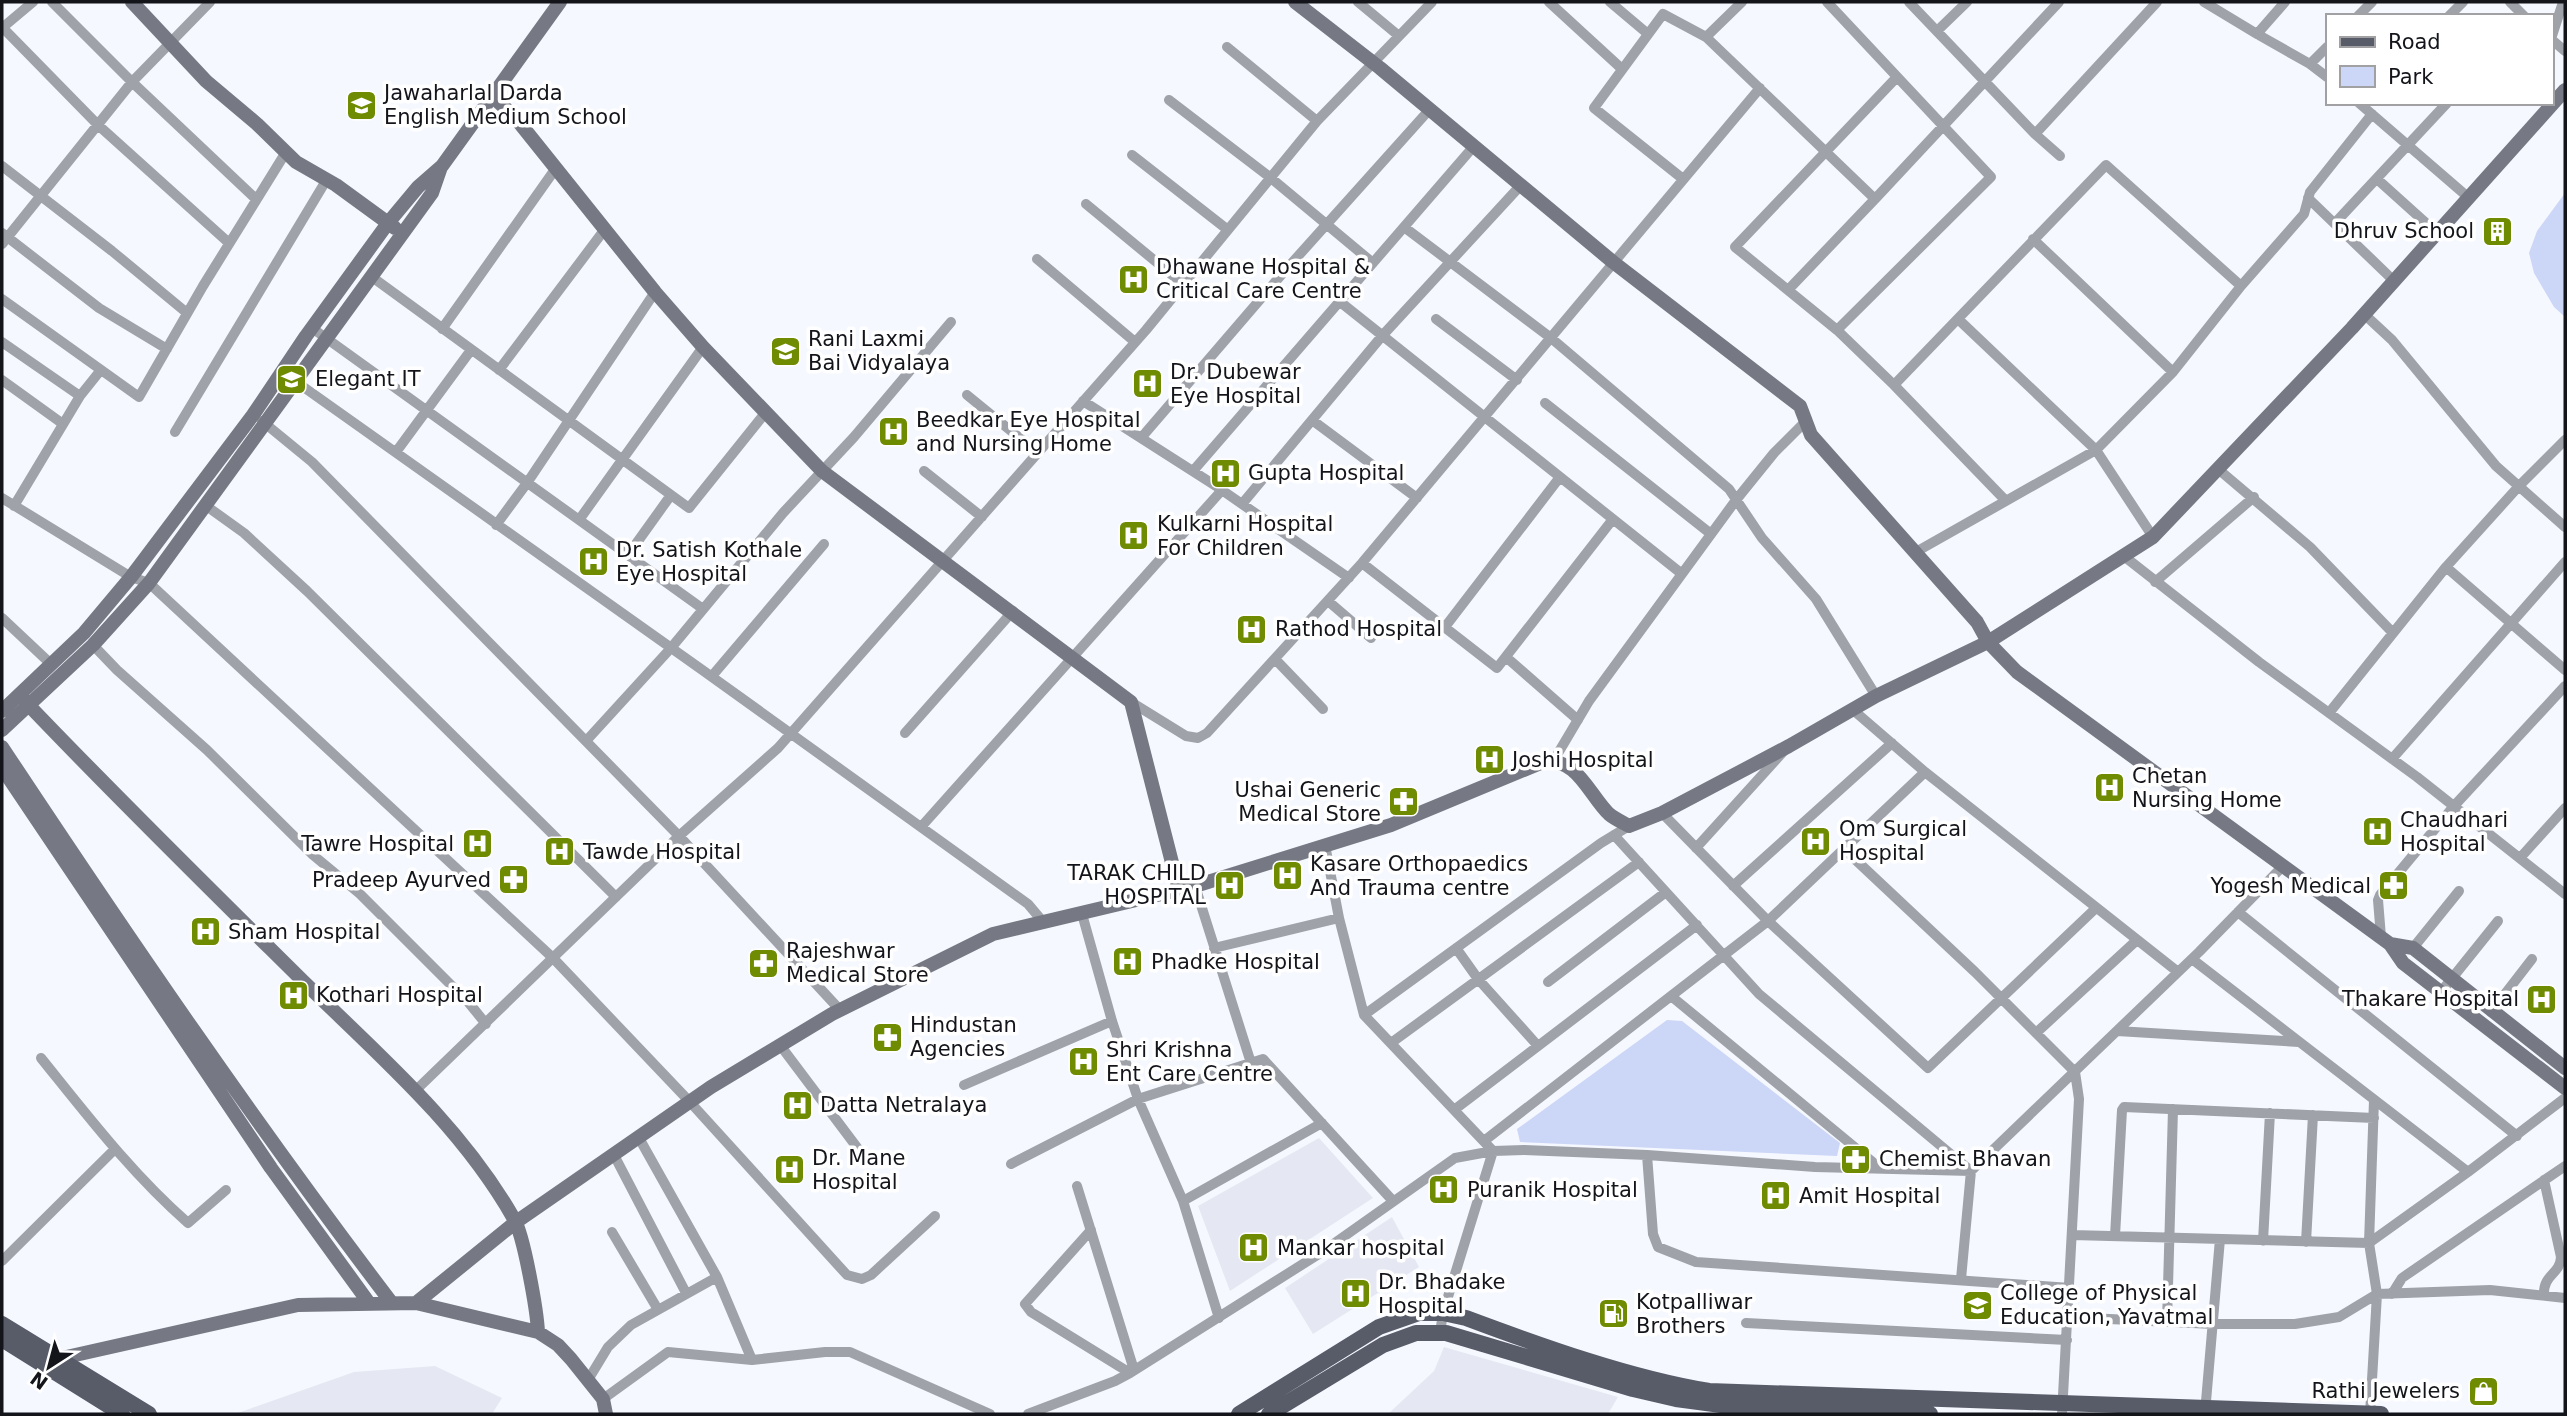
<svg xmlns="http://www.w3.org/2000/svg" width="2567" height="1416" font-family="'DejaVu Sans',sans-serif">
  <rect width="100%" height="100%" fill="#f6f8ff"/>
  <!-- built -->
  <path fill="#e5e8f2" d="M1319,1138L1373,1198L1230,1291L1198,1206Z
    M1392,1217L1419,1267L1313,1334L1285,1288Z
    M1444,1347L1618,1397L1608,1414H1388L1434,1371Z
    M435,1366L502,1398L492,1414H235L354,1372Z"/>
  <!-- green -->
  <path fill="#ccd6f7" d="M2565,193V317L2554,307L2534,273L2529,253L2537,231Z
    M1667,1020L1682,1021L1840,1143L1837,1156L1520,1142L1517,1129Z"/>
  <g fill="none" stroke-linecap="round" stroke-linejoin="round">
    <!-- street -->
    <path stroke="#a0a2a9" stroke-width="10" d="M52,2L132,82L256,199
      M1358,2L1399,36
      M1549,2L1622,69
      M1610,2L1648,34
      M1742,2L1706,37L1875,199L1788,290
      M1827,2L1991,177L1837,330
      M1909,2L2035,134L2157,2
      M2204,2L2257,34L2285,2
      M2510,2L2524,16
      M2563,2L2551,39L2565,51
      M2358,16L2372,2
      M2449,16L2463,2
      M2,27L98,125L229,243
      M2,28L33,2
      M1937,31L1967,2
      M2257,34L2310,64L2327,77
      M1227,47L1317,121
      M2310,64L2327,47
      M1897,77L1735,247L1837,330L1894,385L2006,501
      M1169,100L1271,178L1373,263
      M2359,103L2469,198
      M2035,134L2060,156
      M1132,155L1228,230
      M2,166L112,251L187,313
      M1683,179L1594,108L1663,14L1706,37
      M2377,179L2437,233
      M2308,198L2394,281
      M1875,199L2059,2
      M1086,204L1183,284
      M2335,223L2447,103
      M1404,227L1551,338L1729,489L1762,538L1816,599L1876,696
      M2,233L99,308L167,349
      M2033,239L2173,372
      M2,244L132,82L210,2
      M1037,259L1135,342
      M372,277L689,508L766,412
      M2,299L139,397L203,286L286,152
      M1339,301L1682,574
      M2364,314L2392,340L2496,466L2565,527
      M1436,319L1517,380
      M1958,319L2096,450L2153,537
      M312,328L703,609
      M442,329L556,168
      M2,342L80,396
      M499,370L605,229
      M2,380L63,424
      M295,381C540,554 785,728 1028,904L1044,923
      M1894,385L2106,165L2241,286
      M967,395L1038,453
      M1083,401L1216,486L1349,578
      M1545,403L1711,534
      M1312,420L1417,498
      M262,421L312,462L679,836L840,1010
      M175,432L327,179
      M1141,438L1282,274L1430,109
      M396,452L471,350
      M2218,469L2310,547L2393,633
      M924,471L982,517
      M1193,471L1474,146
      M2,498L131,577L149,583L553,958L690,1102L847,1275L862,1279L871,1275L935,1216
      M1242,504L1382,336L1521,185
      M205,505L244,533L307,591L616,897
      M14,506L80,396L100,371
      M579,520L703,347
      M496,525L527,483L655,292
      M1914,553L2096,450L2173,372L2241,286L2304,214L2310,192L2372,114
      M628,555L671,495
      M2125,557L2259,662L2417,777L2565,894
      M1362,563L1497,668L1613,519
      M2446,567L2519,486L2565,440
      M2155,582L2254,497
      M1328,601L1371,638
      M2,618L52,665
      M1445,627L1560,477
      M93,645L117,670L207,750L313,855L360,894L469,1003L486,1024
      M1506,657L1578,720
      M1275,659L1323,709
      M712,676L824,544
      M1131,702L1186,736L1198,738L1207,733L1362,563L1760,88
      M1852,709L1925,772L2178,972
      M2329,713L2446,567L2565,670
      M905,733L1013,611
      M586,741L671,648L783,513L854,437L951,322
      M2392,759L2565,562
      M1554,760L1589,701L1736,500L1774,453L1805,422
      M1662,813L1768,921L1928,1068L2096,908
      M921,827L1222,490
      M1614,835L1759,994L1971,1171L1961,1279
      M1325,845L1339,918L1364,1015L1493,1151L1443,1313L1440,1333
      M1696,848L1783,752
      M1844,849L1975,972L2075,1072L2079,1099L2062,1414
      M2520,858L2565,808
      M1195,886L1251,1063
      M1733,886L1892,743
      M2238,912L2517,1136
      M2381,937L2378,900L2380,895L2454,806L2565,686
      M1214,948L1339,918
      M1456,948L1478,979L1538,1046
      M2413,948L2459,891
      M2192,959L2468,1172L2565,1098
      M1548,982L1666,892
      M2441,992L2498,921
      M2491,1012L2532,959
      M1364,1015L1601,843L1629,826
      M2117,1031L2299,1042
      M2036,1033L2137,940
      M1391,1043L1639,862
      M780,1045L865,1158
      M41,1058C87,1115 132,1174 188,1223L226,1190
      M964,1085L1112,1021
      M415,1091L679,836L778,748L1146,330L1317,121L1432,2
      M1454,1110L1697,925
      M639,1138L717,1277L752,1360
      M1484,1141L1671,996
      M614,1155L686,1293
      M1647,1155L1653,1234L1658,1247L1696,1262L2070,1288
      M1011,1164L1138,1099L1112,1021L1082,914
      M1880,1168L1671,996L1768,921L1925,772
      M2544,1180L2561,1257C2560,1275 2543,1274 2544,1295
      M1077,1186L1134,1370
      M1183,1201L1322,1123
      M1091,1230L1025,1304L1031,1312L1130,1373
      M612,1232L657,1308
      M2072,1235L2369,1243L2468,1172
      M2115,1236L2122,1110L2124,1107L2374,1118
      M2263,1241L2270,1113
      M2306,1242L2313,1115
      M2,1261L115,1149
      M2392,1294L2402,1278L2565,1166
      M2068,1317L2213,1324H2295L2339,1317L2377,1294L2490,1290L2565,1298
      M1219,1318L1183,1201L1138,1099L1263,1059L1393,1201
      M2167,1322L2173,1109
      M1746,1323L2067,1340
      M588,1380L608,1347L631,1325L717,1277
      M603,1399L668,1352L752,1360L825,1352H850L990,1414
      M2205,1413L2220,1239
      M1028,1414L1115,1381L1130,1373L1322,1252L1455,1158L1493,1151L1524,1150L1647,1155L1815,1167L1971,1171L2199,952L2283,866
      M2370,1414L2377,1294L2369,1243L2374,1100"/>
    <!-- secondary -->
    <path stroke="#767983" stroke-width="14" d="M132,2L206,81L257,124L296,162L336,185L395,228
      M1295,2L1380,68L1613,262L1800,406L1811,435L1977,622L1988,642L2017,672L2390,944L2403,963L2565,1088
      M493,97L514,116L655,292L703,347L822,471L1131,702L1179,890
      M19,695C113,794 210,889 307,985C381,1057 462,1127 514,1219C524,1236 537,1311 538,1332
      M2,711L84,633L131,577L253,415L306,336L388,223L418,187L442,166L560,2
      M2,730L93,645L149,583L432,193L441,167
      M2,747C127,936 254,1122 391,1302
      M2,768L271,1168L369,1303
      M2390,944L2413,948L2565,1068
      M416,1303L516,1222L711,1087L832,1014L993,934L1195,886L1391,825L1543,762C1577,756 1589,795 1609,814C1615,819 1622,822 1629,826L1662,813L1789,746L1876,696L1988,642L2153,537L2352,328L2565,90
      M53,1360L298,1305L416,1303L538,1332L558,1345L571,1359L603,1399L606,1414"/>
    <!-- primary -->
    <path stroke="#585c69" stroke-width="16" d="M2,1324L149,1414
      M2,1339L122,1414
      M1239,1414L1379,1327L1419,1313H1443L1466,1318C1541,1346 1630,1378 1709,1391L2381,1414
      M1269,1414L1383,1345L1416,1333H1446L1633,1389L1676,1399L1721,1405L1930,1414"/>
  </g>
  <!-- icons -->
  <defs>
    <symbol id="school-square" viewBox="-11 -11 22 22"><rect x="-9" y="-9" width="18" height="18" rx="4" fill="#6f8b02" stroke="#fff"/><path d="M0-5L7-2L0 1L-7-2ZM-4 1L0 2.5L4 1V4Q0 6-4 4Z" fill="#fff"/></symbol>
    <symbol id="building-square" viewBox="-11 -11 22 22"><rect x="-9" y="-9" width="18" height="18" rx="4" fill="#6f8b02" stroke="#fff"/><path d="M-4-6H4V6H1V3H-1V6H-4ZM-2.5-4.3h1.7v1.8h-1.7ZM.8-4.3h1.7v1.8H.8ZM-2.5-1h1.7V.8h-1.7ZM.8-1h1.7V.8H.8Z" fill="#fff"/></symbol>
    <symbol id="hospital-square" viewBox="-11 -11 22 22"><rect x="-9" y="-9" width="18" height="18" rx="4" fill="#6f8b02" stroke="#fff"/><path d="M-5-5h3v3.5h4V-5h3V5h-3V1.5h-4V5h-3Z" fill="#fff"/></symbol>
    <symbol id="pharmacy-square" viewBox="-11 -11 22 22"><rect x="-9" y="-9" width="18" height="18" rx="4" fill="#6f8b02" stroke="#fff"/><path d="M-2-6h4v4h4v4h-4v4h-4v-4h-4v-4h4Z" fill="#fff"/></symbol>
    <symbol id="fuel-square" viewBox="-11 -11 22 22"><rect x="-9" y="-9" width="18" height="18" rx="4" fill="#6f8b02" stroke="#fff"/><path d="M-5.5-6h7V0h2V4h1.3V-2.5L3-4.5l.8-.8L6-3V5H2.5V1h-1V6h-7ZM-4.2-4.7v3.2H.2V-4.7Z" fill="#fff"/></symbol>
    <symbol id="shop-square" viewBox="-11 -11 22 22"><rect x="-9" y="-9" width="18" height="18" rx="4" fill="#6f8b02" stroke="#fff"/><path d="M-5-2.5h2.3a2.7 3.5 0 0 1 5.4 0H5L5.5 6h-11ZM-1.5-2.5h3a1.5 2.3 0 0 0-3 0Z" fill="#fff"/></symbol>
  </defs>
  <g fill-rule="evenodd">
    <use href="#school-square" x="344" y="88" width="35" height="35"/>
    <use href="#building-square" x="2480" y="214" width="35" height="35"/>
    <use href="#hospital-square" x="1116" y="262" width="35" height="35"/>
    <use href="#school-square" x="768" y="334" width="35" height="35"/>
    <use href="#school-square" x="274" y="362" width="35" height="35"/>
    <use href="#hospital-square" x="1130" y="366" width="35" height="35"/>
    <use href="#hospital-square" x="876" y="414" width="35" height="35"/>
    <use href="#hospital-square" x="1208" y="456" width="35" height="35"/>
    <use href="#hospital-square" x="1116" y="518" width="35" height="35"/>
    <use href="#hospital-square" x="576" y="544" width="35" height="35"/>
    <use href="#hospital-square" x="1234" y="612" width="35" height="35"/>
    <use href="#hospital-square" x="1472" y="742" width="35" height="35"/>
    <use href="#hospital-square" x="2092" y="770" width="35" height="35"/>
    <use href="#pharmacy-square" x="1386" y="784" width="35" height="35"/>
    <use href="#hospital-square" x="2360" y="814" width="35" height="35"/>
    <use href="#hospital-square" x="1798" y="824" width="35" height="35"/>
    <use href="#hospital-square" x="460" y="826" width="35" height="35"/>
    <use href="#hospital-square" x="542" y="834" width="35" height="35"/>
    <use href="#hospital-square" x="1270" y="858" width="35" height="35"/>
    <use href="#pharmacy-square" x="496" y="862" width="35" height="35"/>
    <use href="#hospital-square" x="1212" y="868" width="35" height="35"/>
    <use href="#pharmacy-square" x="2376" y="868" width="35" height="35"/>
    <use href="#hospital-square" x="188" y="914" width="35" height="35"/>
    <use href="#hospital-square" x="1110" y="944" width="35" height="35"/>
    <use href="#pharmacy-square" x="746" y="946" width="35" height="35"/>
    <use href="#hospital-square" x="276" y="978" width="35" height="35"/>
    <use href="#hospital-square" x="2524" y="982" width="35" height="35"/>
    <use href="#pharmacy-square" x="870" y="1020" width="35" height="35"/>
    <use href="#hospital-square" x="1066" y="1044" width="35" height="35"/>
    <use href="#hospital-square" x="780" y="1088" width="35" height="35"/>
    <use href="#pharmacy-square" x="1838" y="1142" width="35" height="35"/>
    <use href="#hospital-square" x="772" y="1152" width="35" height="35"/>
    <use href="#hospital-square" x="1426" y="1172" width="35" height="35"/>
    <use href="#hospital-square" x="1758" y="1178" width="35" height="35"/>
    <use href="#hospital-square" x="1236" y="1230" width="35" height="35"/>
    <use href="#hospital-square" x="1338" y="1276" width="35" height="35"/>
    <use href="#school-square" x="1960" y="1288" width="35" height="35"/>
    <use href="#fuel-square" x="1596" y="1296" width="35" height="35"/>
    <use href="#shop-square" x="2466" y="1374" width="35" height="35"/>
  </g>
  <g text-anchor="middle" dominant-baseline="central" stroke-width="7" stroke-linejoin="round" paint-order="stroke">
    <!-- poi labels -->
    <g font-size="21" fill="#13151b" stroke="#fff" text-anchor="start">
      <text x="384" y="93">Jawaharlal Darda<tspan x="384" dy="24">English Medium School</tspan></text>
      <text x="2474" y="231" text-anchor="end">Dhruv School</text>
      <text x="1156" y="267">Dhawane Hospital &amp;<tspan x="1156" dy="24">Critical Care Centre</tspan></text>
      <text x="808" y="339">Rani Laxmi<tspan x="808" dy="24">Bai Vidyalaya</tspan></text>
      <text x="1170" y="372">Dr. Dubewar<tspan x="1170" dy="24">Eye Hospital</tspan></text>
      <text x="315" y="379">Elegant IT</text>
      <text x="916" y="420">Beedkar Eye Hospital<tspan x="916" dy="24">and Nursing Home</tspan></text>
      <text x="1248" y="473">Gupta Hospital</text>
      <text x="1157" y="524">Kulkarni Hospital<tspan x="1157" dy="24">For Children</tspan></text>
      <text x="616" y="550">Dr. Satish Kothale<tspan x="616" dy="24">Eye Hospital</tspan></text>
      <text x="1275" y="629">Rathod Hospital</text>
      <text x="1512" y="760">Joshi Hospital</text>
      <text x="2132" y="776">Chetan<tspan x="2132" dy="24">Nursing Home</tspan></text>
      <text x="1381" y="790" text-anchor="end">Ushai Generic<tspan x="1381" dy="24">Medical Store</tspan></text>
      <text x="2400" y="820">Chaudhari<tspan x="2400" dy="24">Hospital</tspan></text>
      <text x="1839" y="829">Om Surgical<tspan x="1839" dy="24">Hospital</tspan></text>
      <text x="454" y="844" text-anchor="end">Tawre Hospital</text>
      <text x="583" y="852">Tawde Hospital</text>
      <text x="1310" y="864">Kasare Orthopaedics<tspan x="1310" dy="24">And Trauma centre</tspan></text>
      <text x="1206" y="873" text-anchor="end">TARAK CHILD<tspan x="1206" dy="24">HOSPITAL</tspan></text>
      <text x="491" y="880" text-anchor="end">Pradeep Ayurved</text>
      <text x="2371" y="886" text-anchor="end">Yogesh Medical</text>
      <text x="228" y="932">Sham Hospital</text>
      <text x="786" y="951">Rajeshwar<tspan x="786" dy="24">Medical Store</tspan></text>
      <text x="1151" y="962">Phadke Hospital</text>
      <text x="316" y="995">Kothari Hospital</text>
      <text x="2519" y="999" text-anchor="end">Thakare Hospital</text>
      <text x="910" y="1025">Hindustan<tspan x="910" dy="24">Agencies</tspan></text>
      <text x="1106" y="1050">Shri Krishna<tspan x="1106" dy="24">Ent Care Centre</tspan></text>
      <text x="820" y="1105">Datta Netralaya</text>
      <text x="812" y="1158">Dr. Mane<tspan x="812" dy="24">Hospital</tspan></text>
      <text x="1879" y="1159">Chemist Bhavan</text>
      <text x="1467" y="1190">Puranik Hospital</text>
      <text x="1799" y="1196">Amit Hospital</text>
      <text x="1277" y="1248">Mankar hospital</text>
      <text x="1378" y="1282">Dr. Bhadake<tspan x="1378" dy="24">Hospital</tspan></text>
      <text x="2000" y="1293">College of Physical<tspan x="2000" dy="24">Education, Yavatmal</tspan></text>
      <text x="1636" y="1302">Kotpalliwar<tspan x="1636" dy="24">Brothers</tspan></text>
      <text x="2460" y="1391" text-anchor="end">Rathi Jewelers</text>
    </g>
  </g>
  <!-- border -->
  <rect width="2567" height="1416" fill="none" stroke="#13151b" stroke-width="7"/>
  <!-- legend -->
  <rect x="2326" y="14" width="228" height="91" fill="#ffffff" stroke="#a1a1a4" stroke-width="2"/>
  <rect x="2340" y="37" width="35" height="10" fill="#585c69" stroke="#a1a1a4" stroke-width="2"/>
  <text x="2388" y="49" font-size="21" fill="#13151b">Road</text>
  <rect x="2340" y="66" width="35" height="21" fill="#ccd6f7" stroke="#a1a1a4" stroke-width="2"/>
  <text x="2388" y="84" font-size="21" fill="#13151b">Park</text>
  <!-- north arrow -->
  <g transform="translate(49 1367) rotate(216)" stroke="#ffffff" stroke-width="5" paint-order="stroke">
  <path d="M0-5L12 26L0 18L-12 26Z" fill="#13151b"/>
  <text y="-10" font-size="19" font-weight="bold" text-anchor="middle" fill="#13151b">N</text>
  </g>
</svg>
